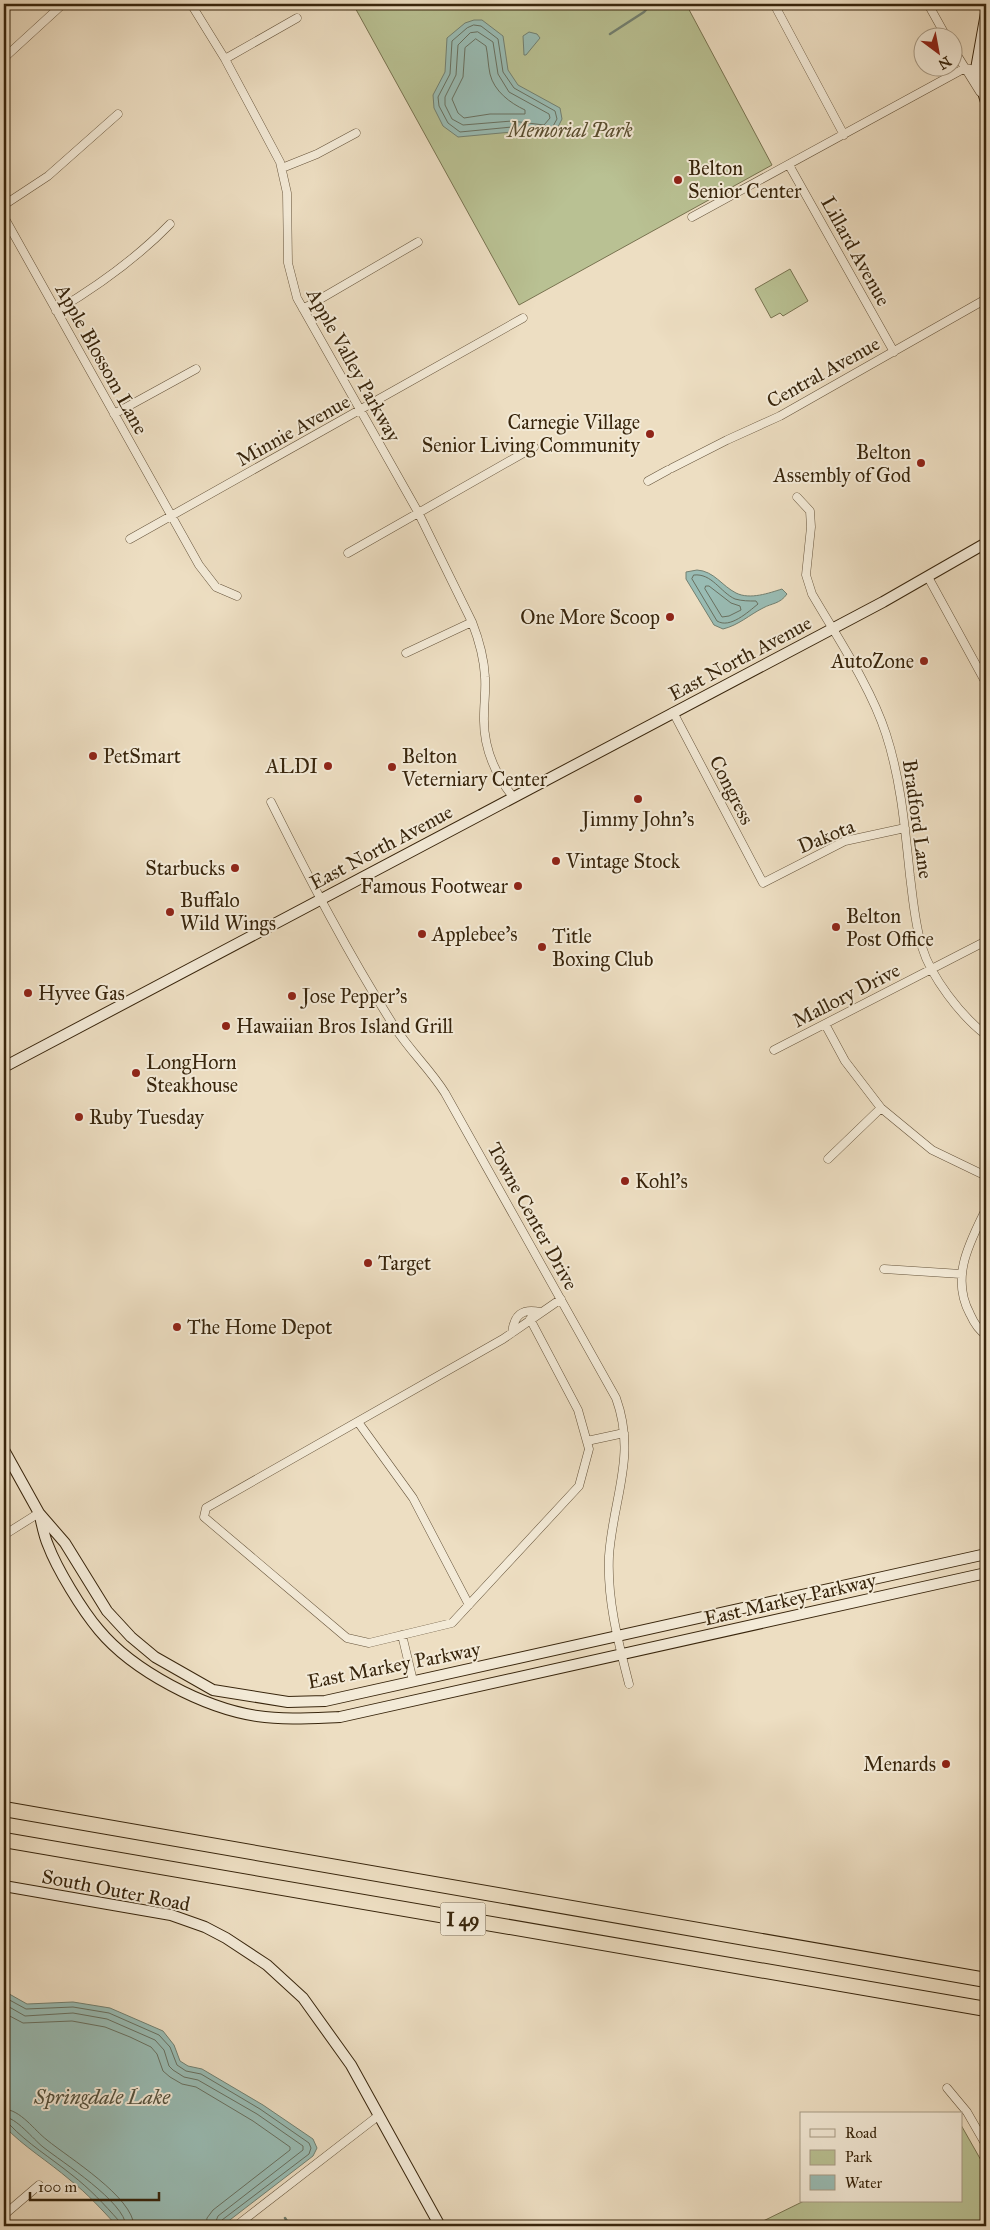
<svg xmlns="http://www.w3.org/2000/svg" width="990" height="2230" font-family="'IM FELL Great Primer',serif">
  <rect width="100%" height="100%" fill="#eddec2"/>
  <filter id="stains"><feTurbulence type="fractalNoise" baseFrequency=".004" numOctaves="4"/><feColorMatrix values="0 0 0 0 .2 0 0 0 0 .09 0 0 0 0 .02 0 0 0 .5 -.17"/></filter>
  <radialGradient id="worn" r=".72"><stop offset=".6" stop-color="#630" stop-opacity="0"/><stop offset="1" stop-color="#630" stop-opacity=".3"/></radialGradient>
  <!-- green -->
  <path fill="#b9c193" stroke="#787350" d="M353,4H686L772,165L519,305Z
    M790,269L808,301L783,316L780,313L771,318L755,289Z
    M961,2125L986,2169V2226H753L804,2201H961Z"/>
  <!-- water -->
  <path fill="#99bcb4" stroke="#728071" d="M474,20H482L503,36L508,70L518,85L560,108L562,119L556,131L547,137L512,132L458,137L443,126L434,108L433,95L445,72L447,38L465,23Z
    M529,32L537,34L540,38L526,55H524L523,36Z
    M697,570C714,571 722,586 736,593C750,600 769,593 782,589L787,594C780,604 772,603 763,608C749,615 739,625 723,629L714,625L686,579V572Z
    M4,1991L27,2004L73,2002L110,2008L163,2031L174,2045L180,2061L188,2066L202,2069L263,2105L313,2139L317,2148L313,2156L222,2226H117C102,2210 88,2194 70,2180C48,2161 24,2147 4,2126Z"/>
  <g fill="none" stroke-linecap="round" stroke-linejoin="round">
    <!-- shore -->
    <path stroke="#687060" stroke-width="1" d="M474,25L481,26L498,39L503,72L514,88L555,111L557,119L552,128L546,131L512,127L460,132L448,123L439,106L438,97L450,74L452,41L467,28Z
      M478,32L493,42L498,74L509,92L549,114L550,118L544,125L512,121L463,125L452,119L445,105V97L456,75L458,45L470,33Z
      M476,39L486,46C488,55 488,65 490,74C494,91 510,103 525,110V114H490L464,118L458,113L452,99L463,77L465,48Z
      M694,575C712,573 720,592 735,599C742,601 749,601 756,601L758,604C748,612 730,629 717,621L692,579Z
      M706,586H709L731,603L740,606L741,610L729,616L722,617L705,589Z
      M4,1997L26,2009L73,2007L109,2013L159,2035L170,2047L177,2065L186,2071L201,2074L260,2109L309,2143L311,2148L309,2154L222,2220L220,2226
      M4,2004L25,2016L73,2013L107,2019L155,2040L164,2050L169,2066L173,2070L184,2077L198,2080L257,2114L303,2146V2150L218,2216L214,2226
      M4,2013L23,2023L72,2021L105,2027L130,2037L151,2047L157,2054L163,2071L170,2077L182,2084L196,2087L253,2121L290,2147V2150L213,2210L207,2218L206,2226
      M4,2109C21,2110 34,2130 47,2140C69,2158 133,2197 134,2226
      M4,2117C16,2117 33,2139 43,2147C62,2162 125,2202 126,2226
      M4,2123L9,2124C28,2144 51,2158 72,2175C90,2189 104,2204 119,2221L120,2226"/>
    <!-- stream -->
    <path stroke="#728071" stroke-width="2.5" d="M610,34L644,12L651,4
      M285,2218L290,2226"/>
    <defs>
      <path id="street" d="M191,4L225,59L280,162L287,193L288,263L297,298L418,512L472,622C479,640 484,658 485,677C486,690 484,703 484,716C483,747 494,773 513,797
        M774,4L844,135
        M928,4L947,38
        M952,47L980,92
        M4,58L63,4
        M225,59L297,18
        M789,165L894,352
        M282,168L317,154L356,133
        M4,205L48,176L118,114
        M4,217L199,565L216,587L237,596
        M692,217L965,68L986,72
        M303,309L418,242
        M56,311C98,286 136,259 170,224
        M114,414L196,369
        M672,468L727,440L780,416L986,299
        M648,481L668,470
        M797,497L810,511L811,527L806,575L812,594C837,637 871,687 886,734C901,780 905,829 910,876C913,899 915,925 922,947C931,977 961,1016 986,1035
        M130,539L523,318
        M348,553L534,447
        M928,577L986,683
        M406,653L472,622
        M673,712L763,883L845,841L905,828
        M271,802C309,878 348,954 394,1026C409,1050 430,1069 445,1093L616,1398C637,1456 613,1498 609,1556C607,1600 618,1641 629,1684
        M825,1024L845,1061L881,1108L932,1150L986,1176
        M774,1050L986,941
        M828,1159L881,1108
        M986,1209C970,1242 950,1277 970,1314C974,1323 978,1330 986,1335
        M884,1269L961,1274
        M530,1319L578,1410L589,1449L579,1486L452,1623L369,1643L347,1638L204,1517L206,1508L503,1339L561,1299
        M512,1333C514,1315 522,1308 540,1312
        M358,1422L413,1498L469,1605
        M587,1441L624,1433
        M4,1535L39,1513
        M402,1635L413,1681
        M947,2088L967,2112L986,2145
        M4,2215L39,2185
        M236,2226L378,2116"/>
      <path id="secondary" d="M986,13L976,69L986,102
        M4,1067L883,602L986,543
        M4,1450L39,1513L65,1543L107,1611L131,1637L155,1657L213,1690L288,1702L325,1701L986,1554
        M40,1516C42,1525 44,1536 48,1545C57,1569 82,1610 99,1630C133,1671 204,1708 257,1716C284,1720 313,1718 340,1717L986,1573
        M4,1886L171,1915L205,1927L226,1938L267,1965L303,1998L351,2065L440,2226"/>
      <path id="highway" d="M4,1809L986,1980
        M4,1840L986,2009"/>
    </defs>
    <!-- street casing -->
    <use href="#street" stroke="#65533a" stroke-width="9"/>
    <!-- secondary casing -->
    <use href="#secondary" stroke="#38250c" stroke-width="12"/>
    <!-- highway casing -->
    <use href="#highway" stroke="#38250c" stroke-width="16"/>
    <!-- street -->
    <use href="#street" stroke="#f3ead7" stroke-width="8"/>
    <!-- secondary -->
    <use href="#secondary" stroke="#f3ead7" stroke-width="10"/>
    <!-- highway -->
    <use href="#highway" stroke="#eddec2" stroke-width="14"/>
  </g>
  <!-- markers -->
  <g fill="#8f2418" stroke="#f3ead7" stroke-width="2">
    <circle cx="678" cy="180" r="5"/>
    <circle cx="650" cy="434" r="5"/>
    <circle cx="921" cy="463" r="5"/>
    <circle cx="670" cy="617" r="5"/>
    <circle cx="924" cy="661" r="5"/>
    <circle cx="93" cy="756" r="5"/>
    <circle cx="328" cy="766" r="5"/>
    <circle cx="392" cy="767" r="5"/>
    <circle cx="638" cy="799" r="5"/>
    <circle cx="556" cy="861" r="5"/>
    <circle cx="235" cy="868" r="5"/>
    <circle cx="518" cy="886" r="5"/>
    <circle cx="170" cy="912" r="5"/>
    <circle cx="836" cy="927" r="5"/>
    <circle cx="422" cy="934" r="5"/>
    <circle cx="542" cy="947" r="5"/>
    <circle cx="28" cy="993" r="5"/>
    <circle cx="292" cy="996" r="5"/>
    <circle cx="226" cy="1026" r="5"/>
    <circle cx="136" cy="1073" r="5"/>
    <circle cx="79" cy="1117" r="5"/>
    <circle cx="625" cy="1181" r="5"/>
    <circle cx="368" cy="1263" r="5"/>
    <circle cx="177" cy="1327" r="5"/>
    <circle cx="946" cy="1764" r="5"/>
  </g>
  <g text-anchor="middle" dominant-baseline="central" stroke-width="4" stroke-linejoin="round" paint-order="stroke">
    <!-- shield labels -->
    <rect fill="#f3ead7" stroke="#706049" stroke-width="1" x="440.5" y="1902.5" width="45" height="33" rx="4"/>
    <g font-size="19" font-weight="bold" fill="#38250c">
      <text x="463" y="1919">I 49</text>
    </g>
    <!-- park labels -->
    <g font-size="20" font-style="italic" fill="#584c2e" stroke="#f3ead7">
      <text x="570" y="130">Memorial Park</text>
    </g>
    <!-- poi labels -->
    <g font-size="20" fill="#38250c" stroke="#f3ead7" text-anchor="start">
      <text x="688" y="168">Belton<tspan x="688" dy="23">Senior Center</tspan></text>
      <text x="640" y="422" text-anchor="end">Carnegie Village<tspan x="640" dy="23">Senior Living Community</tspan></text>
      <text x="911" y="452" text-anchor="end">Belton<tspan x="911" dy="23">Assembly of God</tspan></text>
      <text x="660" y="617" text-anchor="end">One More Scoop</text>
      <text x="914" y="661" text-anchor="end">AutoZone</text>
      <text x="103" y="756">PetSmart</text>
      <text x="402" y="756">Belton<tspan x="402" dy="23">Veterniary Center</tspan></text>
      <text x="318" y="766" text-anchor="end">ALDI</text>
      <text x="638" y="819" text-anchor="middle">Jimmy John's</text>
      <text x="566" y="861">Vintage Stock</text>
      <text x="225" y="868" text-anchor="end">Starbucks</text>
      <text x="508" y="886" text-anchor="end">Famous Footwear</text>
      <text x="180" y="900">Buffalo<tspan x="180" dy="23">Wild Wings</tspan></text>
      <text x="846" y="916">Belton<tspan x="846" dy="23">Post Office</tspan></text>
      <text x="432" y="934">Applebee's</text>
      <text x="552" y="936">Title<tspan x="552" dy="23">Boxing Club</tspan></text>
      <text x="38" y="993">Hyvee Gas</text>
      <text x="302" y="996">Jose Pepper's</text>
      <text x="236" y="1026">Hawaiian Bros Island Grill</text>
      <text x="146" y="1062">LongHorn<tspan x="146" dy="23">Steakhouse</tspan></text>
      <text x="89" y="1117">Ruby Tuesday</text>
      <text x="635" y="1181">Kohl's</text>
      <text x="378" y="1263">Target</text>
      <text x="187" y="1327">The Home Depot</text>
      <text x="936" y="1764" text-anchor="end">Menards</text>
    </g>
    <!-- street labels -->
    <g font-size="20" fill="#38250c" stroke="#f3ead7">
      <text transform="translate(856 251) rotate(61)">Lillard Avenue</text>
      <text transform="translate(102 359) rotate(61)">Apple Blossom Lane</text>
      <text transform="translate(354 365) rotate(61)">Apple Valley Parkway</text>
      <text transform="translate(823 372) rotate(-29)">Central Avenue</text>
      <text transform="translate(293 430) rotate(-29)">Minnie Avenue</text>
      <text transform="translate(740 658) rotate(-28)">East North Avenue</text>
      <text transform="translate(732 790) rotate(63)">Congress</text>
      <text transform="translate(918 819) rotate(82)">Bradford Lane</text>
      <text transform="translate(826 836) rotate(-22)">Dakota</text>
      <text transform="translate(381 847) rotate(-28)">East North Avenue</text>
      <text transform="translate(846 995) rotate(-27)">Mallory Drive</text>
      <text transform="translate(533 1216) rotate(61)">Towne Center Drive</text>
      <text transform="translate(790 1599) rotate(-13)">East Markey Parkway</text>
      <text transform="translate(394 1665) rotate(-11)">East Markey Parkway</text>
      <text transform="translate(116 1890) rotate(11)">South Outer Road</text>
    </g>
    <!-- water labels -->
    <g font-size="21" font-style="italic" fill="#55523e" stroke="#f3ead7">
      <text x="102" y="2097">Springdale Lake</text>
    </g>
  </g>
  <!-- margin -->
  <rect width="990" height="2230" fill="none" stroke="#eddec2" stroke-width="20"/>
  <rect x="5" y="5" width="980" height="2220" fill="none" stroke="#38250c" stroke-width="2.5"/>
  <rect x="10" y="10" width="970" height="2210" fill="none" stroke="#38250c"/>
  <!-- legend -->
  <rect x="800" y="2112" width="162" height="90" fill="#f3ead7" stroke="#a89b86"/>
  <rect x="810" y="2129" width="25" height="8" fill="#f3ead7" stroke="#a89b86"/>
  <text x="845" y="2138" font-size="15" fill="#38250c">Road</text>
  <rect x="810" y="2150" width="25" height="15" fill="#b9c193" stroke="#a89b86"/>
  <text x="845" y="2162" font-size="15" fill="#38250c">Park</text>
  <rect x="810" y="2175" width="25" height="15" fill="#99bcb4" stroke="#a89b86"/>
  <text x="845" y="2188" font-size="15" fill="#38250c">Water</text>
  <!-- north arrow -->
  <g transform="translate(938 52) rotate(148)"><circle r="24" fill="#f3ead7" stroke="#a89b86"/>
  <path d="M0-4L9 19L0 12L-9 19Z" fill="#8f2418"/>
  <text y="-8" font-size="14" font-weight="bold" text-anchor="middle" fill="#38250c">N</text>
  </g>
  <!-- scale -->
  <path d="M30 2192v8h129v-8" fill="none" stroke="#38250c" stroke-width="2.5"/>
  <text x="38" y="2192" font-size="15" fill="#38250c" stroke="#f3ead7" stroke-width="4" paint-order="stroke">100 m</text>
  <rect width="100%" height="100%" filter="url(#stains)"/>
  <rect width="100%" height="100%" fill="url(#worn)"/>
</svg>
